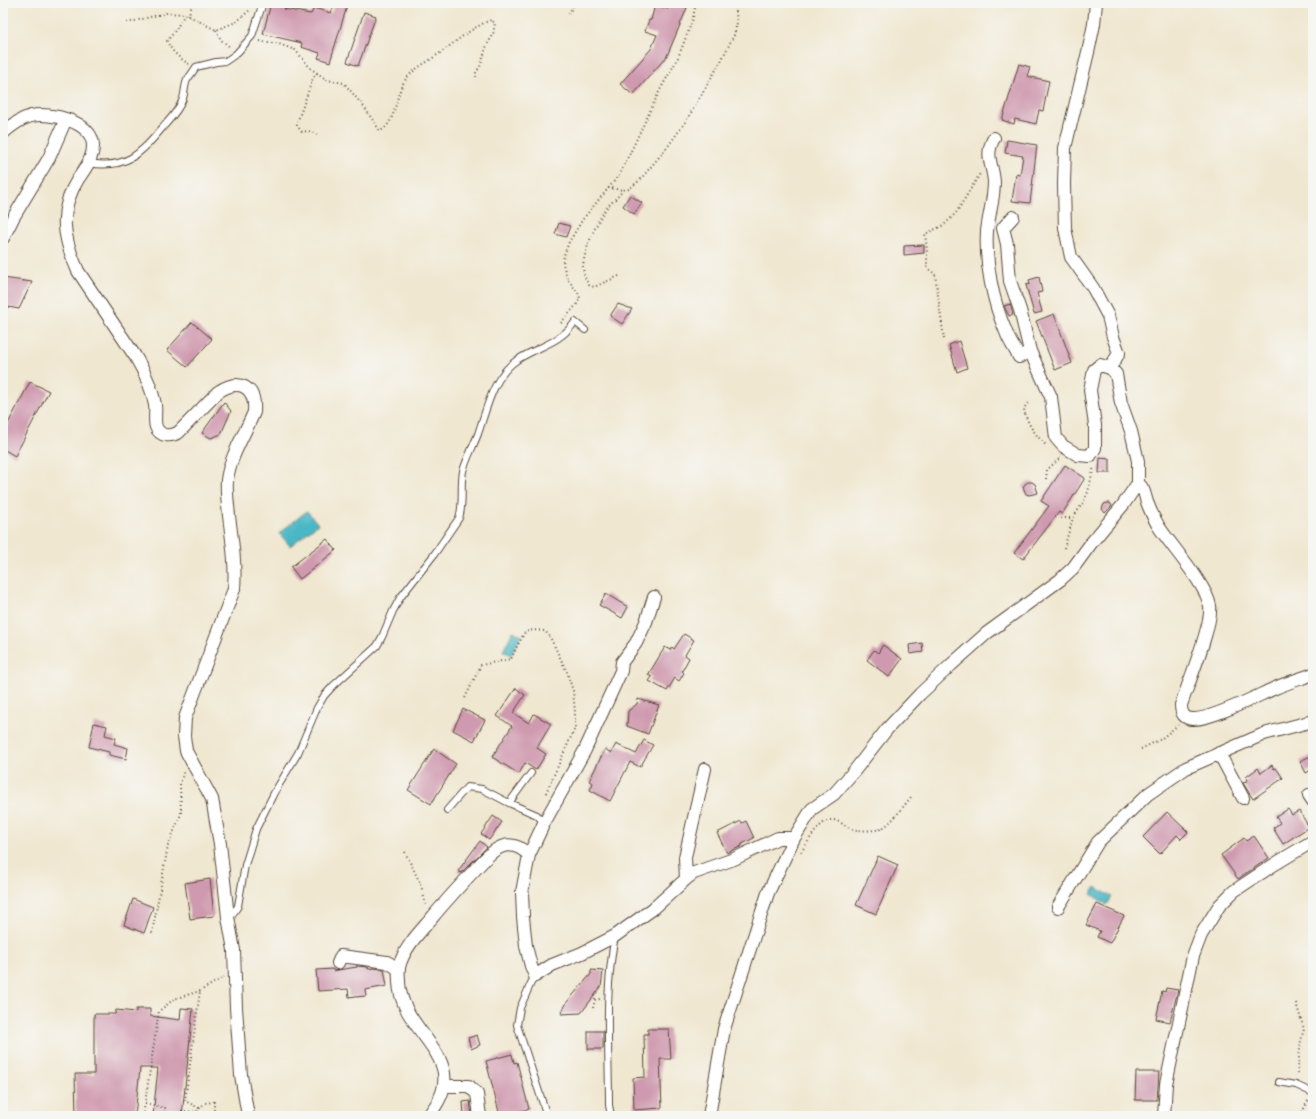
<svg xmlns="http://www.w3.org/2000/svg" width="1316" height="1119" font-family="'Comic Neue',sans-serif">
  <rect width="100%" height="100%" fill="#f6f6f2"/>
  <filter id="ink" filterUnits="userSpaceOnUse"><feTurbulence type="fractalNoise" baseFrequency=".025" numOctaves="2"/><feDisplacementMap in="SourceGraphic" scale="8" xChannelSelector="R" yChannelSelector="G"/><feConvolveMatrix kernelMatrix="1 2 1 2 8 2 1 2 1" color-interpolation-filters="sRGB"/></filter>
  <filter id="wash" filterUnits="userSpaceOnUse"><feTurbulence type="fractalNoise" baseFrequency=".012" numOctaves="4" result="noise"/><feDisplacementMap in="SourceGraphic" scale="16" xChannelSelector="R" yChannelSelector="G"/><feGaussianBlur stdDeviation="0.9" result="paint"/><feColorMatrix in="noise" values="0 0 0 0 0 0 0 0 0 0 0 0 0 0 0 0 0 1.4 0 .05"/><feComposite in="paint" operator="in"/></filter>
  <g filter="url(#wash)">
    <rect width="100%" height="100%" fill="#f0e7d0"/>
    <!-- water -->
    <path fill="#4ab7c5" stroke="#427072" d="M307,511L318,524L290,546L279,533Z
      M513,631L521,635L511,655L503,651Z
      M1096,887L1112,897L1107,905L1091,894Z"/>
    <g id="blocks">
      <!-- building -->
      <path fill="#cf9aaf" d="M271,3L285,7L284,9L311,14L314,8L331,13L335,3L347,6L330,62L318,58L320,53L301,47L302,43L263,34Z
        M670,3H676L687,8L667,56L633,95L620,84L651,49L657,35L645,31L649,20H651L655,5L668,9Z
        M364,12L376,16L358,66L347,62Z
        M1019,64L1030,67L1027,76L1049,81L1043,111L1039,110L1036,124L1015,119L1014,124L1002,120Z
        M1007,140L1037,145L1030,203L1012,201L1016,174L1020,175L1023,156L1005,153Z
        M630,195L642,203L634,214L623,206Z
        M559,223L570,226L566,237L555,234Z
        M924,245V253L904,255V246Z
        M1039,277L1042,292L1037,293L1042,312L1034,314L1026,285L1030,284L1029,280Z
        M3,278L32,282L19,309L3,306Z
        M618,304L632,309L622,324L610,316Z
        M1010,304L1013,315L1009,316L1004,306Z
        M1054,314L1072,363L1055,370L1036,321Z
        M192,322L212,339L187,367L167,350Z
        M959,341L967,368L957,372L949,345Z
        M30,382L49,391L15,456L3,449V433Z
        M224,402L231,411L221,434L211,438L202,433Z
        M1100,458L1110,459V473H1099Z
        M1065,465L1085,478L1062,514L1059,512L1023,559L1014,553L1049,506L1041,501Z
        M1028,482H1032L1035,484L1038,493L1029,495L1026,494L1023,487L1025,484Z
        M1107,503H1110L1112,506L1105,513L1102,509L1104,504Z
        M327,539L336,550L300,579L291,567Z
        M606,594L628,607L622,618L599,605Z
        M684,634L694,640L685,655L689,658L682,671L684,673L679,681L675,678L667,691L649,681L652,677L648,675L665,647L670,650L672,647L674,649Z
        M922,643L923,652L910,654L909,645Z
        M883,645L902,659L889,677L867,660L874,650L878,653Z
        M516,688L525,695L513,713L529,723L534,714L551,724L537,748L546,754L536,770L525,763L519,774L492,757L512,726L497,716Z
        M638,699L659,705L648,734L627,726L628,711L637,704Z
        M463,709L485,720L474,741L453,730Z
        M94,723L107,726L105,735L116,738L114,744L128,748L126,759L109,755V752L89,747Z
        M644,740L653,745L640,767L630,762L610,801L590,790L593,783L589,781L605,749L611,753L616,744L636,754Z
        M434,749L456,764L431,804L408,790Z
        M1313,755V769L1306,773L1300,761Z
        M1272,765L1274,769L1276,768L1283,778L1253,799L1243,783L1248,780L1246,777L1258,768L1261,773Z
        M1288,809L1292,815L1299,811L1309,827L1283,844L1273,828L1280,823L1276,817Z
        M1167,812L1188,832L1181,839L1177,835L1160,854L1143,837Z
        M493,816L502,822L489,840L481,834Z
        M741,821L742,823L746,821L754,838L742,844V846L727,853L717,833Z
        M1254,836L1269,858L1238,879L1221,855L1244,838L1246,841Z
        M480,841L487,847L461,873L458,871Z
        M878,856L898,865L876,914L856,905Z
        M210,879L214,916L190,919L185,883Z
        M133,899L153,907L144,933L124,925Z
        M1097,904L1124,916L1110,943L1097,937L1100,931L1086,925Z
        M356,966L368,967V969L373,968L384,969L387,986L365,990L366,996L356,997V996L349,997L348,989L318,991L316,970L333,969V971L338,970L357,967Z
        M591,970L603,971L601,987L581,1013L561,1014L567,1002L591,974Z
        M1166,988L1178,990L1170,1022L1156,1019L1162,991L1165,992Z
        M181,1008L193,1009L182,1116H153L158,1068H140L135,1116H76L75,1074H94V1014H115L116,1010L136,1012V1009H150V1016L180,1020Z
        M648,1029H669L671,1059H660L662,1108L634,1110L633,1078L645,1077L644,1034H648Z
        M588,1031H603V1049H588Z
        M477,1035L480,1045L471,1049L468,1038Z
        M512,1054L514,1063L517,1062L529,1109L500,1116L486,1061Z
        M1136,1072H1159L1157,1100H1135Z
        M470,1101L472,1116H464L463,1102Z"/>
    </g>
  </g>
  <g filter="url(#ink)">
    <use href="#blocks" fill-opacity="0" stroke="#564639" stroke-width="1"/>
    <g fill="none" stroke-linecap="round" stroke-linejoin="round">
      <defs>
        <path id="lane" d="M88,163C127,170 141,153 164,126C170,119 178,111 182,101C185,95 184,87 187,80C190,76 193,72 196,67L216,62L226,61L236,54L252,36L263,3
          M509,803L531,773
          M447,810L467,787L482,789L509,803L537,815L544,823
          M228,917L232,915L238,906L245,865L256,829L274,793L298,753L317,708L324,696L333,686L377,646L382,637L393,611L400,598L433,556L459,518C464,503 460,487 463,471C467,458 473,447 478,434C487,408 493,376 517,360C538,346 559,344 575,322L585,330
          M535,976L531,983L520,1008L517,1025L547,1116
          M1279,1082L1296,1085L1313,1093
          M611,1116L609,1105C609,1049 604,991 615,936"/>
        <path id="street" d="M3,133C12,125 20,119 31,116C50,112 93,121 93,146C93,158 85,169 78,179C58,211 63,238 78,271L135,356C144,371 152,387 155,405C156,411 154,422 156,427C160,437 171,437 179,432L218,392C239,378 256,386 254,412C245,434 230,456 227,480C226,492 228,504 229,516C232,540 236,564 234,589L185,718L184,736L186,751L212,799L220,844L228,917L234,950L236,1008L241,1075L248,1116
          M994,138C984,156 993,164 994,182C994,199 989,214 987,231C985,264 993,302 1006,332C1009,341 1015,349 1019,357L1030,351
          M1013,217L1003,228L1007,244L1010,281L1020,310L1030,351L1051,397L1056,438L1063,446L1078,455L1090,456L1095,448V425L1090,390L1094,370L1100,365L1110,368
          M3,238L13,218L49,158L66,119
          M1138,483C1145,490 1144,493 1147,502C1150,510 1154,519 1159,527C1172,547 1206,584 1210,606C1213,624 1188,684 1181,705C1181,713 1184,719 1193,719C1210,720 1255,697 1273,689C1286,683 1300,679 1313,674
          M1219,753L1243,798
          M1309,795L1313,801
          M529,855L544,823L585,750L621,671L622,662L636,643L646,622L654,597
          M686,879L685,857L705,769
          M1058,907L1098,842L1148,794L1186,768L1264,734L1313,721
          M338,963L341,956L387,962L399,969
          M444,1086H469L477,1094L480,1116
          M428,1116C477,1058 401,1036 399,982C399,977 398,971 399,967C404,948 418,934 431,919C448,898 467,878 485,859C499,844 513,839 529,855L522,892L523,917L526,946L531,966L535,976L552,965L582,953L615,936L654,908L686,879L694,873L734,859L778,838H794
          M709,1116L724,1029L768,893L794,838L812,809L834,794L855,770L887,729L920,694L951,665L987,633L1060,580L1073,568L1092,542L1123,505L1138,483V461L1131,431L1121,403L1116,374L1110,368L1119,353L1113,337L1108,316L1093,288L1071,257L1065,228L1064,184L1065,148L1089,48L1094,24L1096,3
          M1164,1116L1166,1084L1193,956L1201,935L1219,906L1234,891L1275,864L1313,841"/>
      </defs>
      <!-- lane casing -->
      <use href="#lane" stroke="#564639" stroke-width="8"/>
      <!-- street casing -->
      <use href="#street" stroke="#564639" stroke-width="14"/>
      <!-- path -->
      <path stroke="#564639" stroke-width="2" stroke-dasharray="1 3" stroke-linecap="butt" d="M185,14L175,31L167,41C172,52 179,58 189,64
        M569,14L574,3
        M188,16L193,3
        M127,23L166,13L185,14L216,30L236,22L251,9
        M216,30L221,40L230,47
        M260,41L267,43H276L295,50L304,60L310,68L327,80L344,83L364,107L380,131C396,124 395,96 404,82C412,69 425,64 437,55C455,43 470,28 491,20L495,23L493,35L487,45L480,67L476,72V77
        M317,73L313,78L297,123V126L302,132L308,131L317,134
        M608,188L623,190L629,189L640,180L669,145L688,118L721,61L734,35L737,23L735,3
        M619,276L594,287L589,285C585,279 584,275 583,268C583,252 598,218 608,206C613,201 618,197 623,190
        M561,323L578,303L580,298L578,293L567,278L563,264L564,255L569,242L583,219L620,174L661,88L677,60L692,22L696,3
        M944,339L935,274L927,268V250L925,234L944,225L956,213L981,172
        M1028,403L1024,408C1025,421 1036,436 1046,445
        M1046,479L1047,470L1061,457
        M1061,518H1073
        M1064,548L1073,518L1084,501L1088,492L1094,466
        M465,698L481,665L511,659L516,648L525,632L533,630L545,631L550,637L567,672L573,691L575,712V728L545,795
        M1141,749L1161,739L1178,725
        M405,852L421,885L426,906
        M801,852C806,845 811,836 817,829C833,812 838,823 852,829C858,831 875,831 880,829C891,825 904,805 912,796
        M152,933L168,846L181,814L180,784L184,771
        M1296,1003L1304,1029L1301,1040L1297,1076
        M593,1008L595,1000L600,999
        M145,1103L165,1108L164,1116
        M143,1116L159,1011L174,999L200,991L224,977
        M182,1116V1111L196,1112L205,1103L214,1102V1116
        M198,1116L199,1108L185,1101L200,991
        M1300,1116L1308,1101"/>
      <!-- lane -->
      <use href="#lane" stroke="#fff" stroke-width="6"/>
      <!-- street -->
      <use href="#street" stroke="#fff" stroke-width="12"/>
    </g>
  </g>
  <!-- margin -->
  <rect width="1316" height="1119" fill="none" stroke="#f6f6f2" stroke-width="16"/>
</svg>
